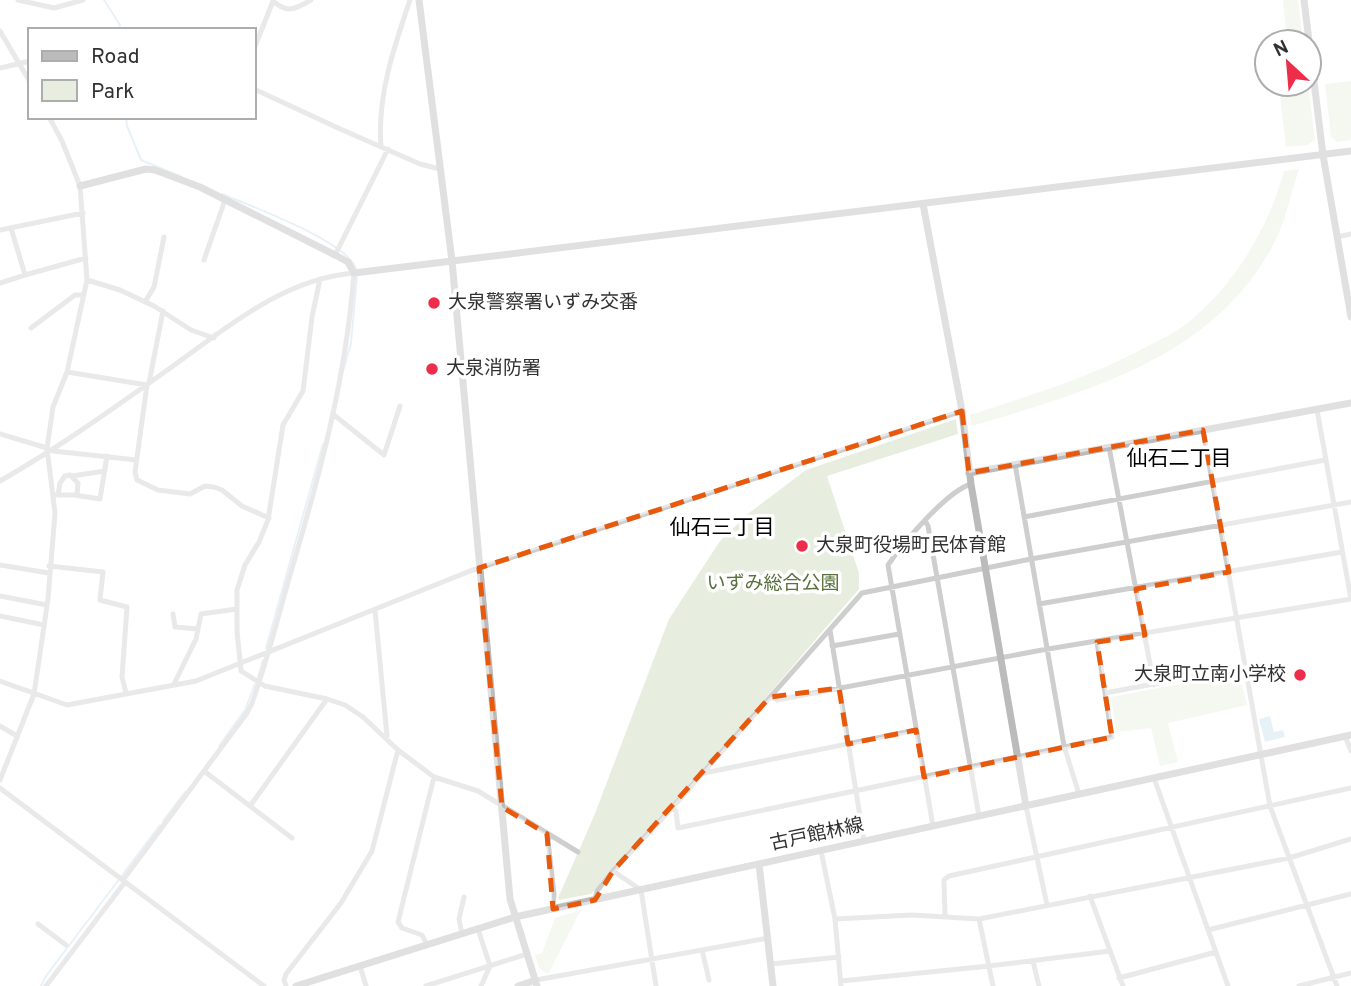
<svg xmlns="http://www.w3.org/2000/svg" width="1351" height="986" font-family="Overpass,'Noto Sans JP',sans-serif">
  <rect width="100%" height="100%" fill="#fff"/>
  <!-- green -->
  <path fill="#e8eedf" d="M1283,0H1298L1303,42H1287Z
    M1351,81V140L1337,142L1331,137L1325,84Z
    M1292,84H1308L1315,140L1307,145L1286,147L1280,96L1293,92Z
    M1299,169C1292,190 1287,214 1278,235C1220,357 1091,390 972,426L970,415C1030,395 1092,377 1148,346C1160,340 1174,333 1185,325C1233,287 1268,230 1284,171Z
    M956,419L958,434L827,476L859,573V589L677,801L591,894L559,900L558,898L594,816L669,619L720,541L749,513L806,470Z
    M1239,673L1247,705L1168,723L1178,762L1160,766L1151,728L1116,732L1111,697Z
    M581,910L548,974L539,968L535,955L542,953L555,918Z"/>
  <!-- water -->
  <path fill="#cae3ef" d="M1270,716L1274,732L1283,730L1285,737L1265,742L1259,719Z"/>
  <g fill="none" stroke-linecap="round" stroke-linejoin="round">
    <!-- stream -->
    <path stroke="#cae3ef" stroke-width="2" d="M104,0L120,25L118,30
      M126,117L127,126L141,160L182,177
      M222,194C248,205 355,244 356,271
      M344,368L351,343L357,277
      M266,648L323,444
      M258,677L263,660
      M219,746L245,710L255,684
      M163,821L185,792
      M41,986L46,976L160,825"/>
    <!-- street -->
    <path stroke="#cecece" stroke-width="5" d="M18,0L54,8L83,0
      M0,31L30,82
      M254,49L273,1C288,14 295,9 311,0
      M0,68L30,61
      M254,89L338,128L420,164L440,169
      M381,146C377,96 394,47 410,0
      M11,228L25,275L86,258
      M0,230L83,213
      M1337,237L1351,234
      M335,255L388,149
      M204,260L225,200
      M320,279L312,317L303,391L283,425L268,520L259,542L245,565L237,590V631L241,671L265,686L327,699L345,705L363,717L398,750L434,777L478,791L578,852
      M87,280L120,290L154,306L191,330L214,338
      M0,283L25,275
      M145,302L154,287L164,237
      M31,328L75,295H84
      M67,372L147,385L135,472L137,480L158,490L190,494L205,486L214,487L222,490L242,506L269,518
      M149,383L163,311
      M1317,410L1351,599
      M334,415L384,455L400,406
      M1203,430L1270,806L1337,986
      M0,434L47,448
      M1109,447L1154,685
      M53,451L137,460
      M1015,464L1064,746L1079,794
      M72,476L105,471
      M0,481C58,448 111,410 166,371C223,331 281,279 354,273C346,379 320,474 290,575C278,617 267,661 252,703L247,713L123,880
      M53,495H75L100,499L107,456
      M58,495L60,483L65,476L70,475L78,483L77,495
      M1024,517L1325,460
      M925,520L928,526L979,816
      M0,565L49,573
      M49,566L103,572L100,600L127,607L122,677L126,693
      M0,596L47,605
      M1039,604L1342,552
      M375,610L387,736
      M173,614L175,627L198,629
      M0,616L44,625
      M830,630L864,841
      M832,646L899,634
      M0,681L67,705L196,681L470,571L962,411
      M174,684L196,639L201,614L237,609
      M1105,693L1245,667
      M771,696L777,700L1042,650L1351,599
      M0,726L17,736
      M1345,736L1351,751
      M204,771L292,838
      M704,773L916,730
      M1154,778L1228,986
      M0,780L34,694L48,599L55,513L47,448L53,407L67,372L87,280L80,186L62,141L49,117
      M0,788L264,986
      M250,806L327,699
      M1026,806L1047,905
      M672,808L676,811L678,828L1112,737L1097,642
      M933,826L888,565C903,543 946,492 971,484
      M550,836L548,841L554,894L553,909
      M821,851L835,919L841,986
      M613,871L641,890L656,986
      M1090,896L1123,986
      M595,900L597,891L613,871L672,808L862,593L1031,559L1351,502
      M945,916L944,880L949,876L1351,788
      M835,919L912,915L979,919L1289,858L1351,839
      M979,919L993,986
      M38,924L66,945
      M478,929L490,966L481,986
      M1208,930L1351,894
      M462,934L459,919L464,897
      M427,945L422,935L402,928L398,922L434,777
      M702,950L709,980
      M1033,961L1039,986
      M771,964L839,957
      M360,966L366,986
      M1119,978L1216,952
      M536,980L768,938
      M841,981L989,966L1110,951
      M46,986L125,882
      M286,986L284,980L286,974L341,903L372,851L398,750
      M426,986L527,954
      M1299,986L1351,973"/>
    <!-- secondary -->
    <path stroke="#bbb" stroke-width="7" d="M419,0L452,261L510,899L537,986
      M1304,0L1323,155L1351,317
      M80,186L146,169L155,170L200,187L335,255L348,262L354,273L1351,151
      M923,204L962,411L971,484L1026,806
      M969,473L1351,403
      M759,864L773,986
      M296,986L515,917L1351,735
      M518,986L536,980"/>
  </g>
  <!-- marked area -->
  <path d="M0 0H1351V986H0ZM962,411L969,473L1203,430L1229,572L1136,589L1145,635L1097,642L1112,737L924,777L916,730L848,744L839,688L770,697L613,871L595,900L553,909L547,834L502,807L479,568Z" fill="#fff" fill-opacity=".55" fill-rule="evenodd"/>
  <path fill="none" stroke="#e8590c" stroke-width="5" stroke-dasharray="14 9" stroke-linejoin="round" d="M962,411L969,473L1203,430L1229,572L1136,589L1145,635L1097,642L1112,737L924,777L916,730L848,744L839,688L770,697L613,871L595,900L553,909L547,834L502,807L479,568Z"/>
  <!-- markers -->
  <g fill="#ee2d4a" stroke="#fff" stroke-width="2.5">
    <circle cx="434" cy="303" r="7"/>
    <circle cx="432" cy="369" r="7"/>
    <circle cx="802" cy="546" r="7"/>
    <circle cx="1300" cy="675" r="7"/>
  </g>
  <g text-anchor="middle" dominant-baseline="central" stroke-width="7" stroke-linejoin="round" paint-order="stroke">
    <!-- poi labels -->
    <g font-size="19" fill="#313131" stroke="#fff" text-anchor="start">
      <text x="448" y="303">大泉警察署いずみ交番</text>
      <text x="446" y="369">大泉消防署</text>
      <text x="816" y="546">大泉町役場町民体育館</text>
      <text x="1286" y="675" text-anchor="end">大泉町立南小学校</text>
    </g>
    <!-- park labels -->
    <g font-size="19" fill="#58703b" stroke="#fff">
      <text x="773" y="584">いずみ総合公園</text>
    </g>
    <!-- street labels -->
    <g font-size="19" fill="#313131" stroke="#fff">
      <text transform="translate(817 835) rotate(-12)">古戸館林線</text>
    </g>
    <!-- neighbourhood labels -->
    <g font-size="21" fill="#000" stroke="#fff">
      <text x="1179" y="459">仙石二丁目</text>
      <text x="722" y="528">仙石三丁目</text>
    </g>
  </g>
  <!-- legend -->
  <rect x="28" y="28" width="228" height="91" fill="#ffffff" stroke="#adadad" stroke-width="2"/>
  <rect x="42" y="51" width="35" height="10" fill="#bbbbbb" stroke="#adadad" stroke-width="2"/>
  <text x="91" y="63" font-size="21" fill="#313131">Road</text>
  <rect x="42" y="80" width="35" height="21" fill="#e8eedf" stroke="#adadad" stroke-width="2"/>
  <text x="91" y="98" font-size="21" fill="#313131">Park</text>
  <!-- north arrow -->
  <g transform="translate(1288 63) rotate(334)"><circle r="33" fill="#ffffff" stroke="#adadad" stroke-width="2"/>
  <path d="M0-5L12 26L0 18L-12 26Z" fill="#ee2d4a"/>
  <text y="-10" font-size="19" font-weight="bold" text-anchor="middle" fill="#313131">N</text>
  </g>
</svg>
